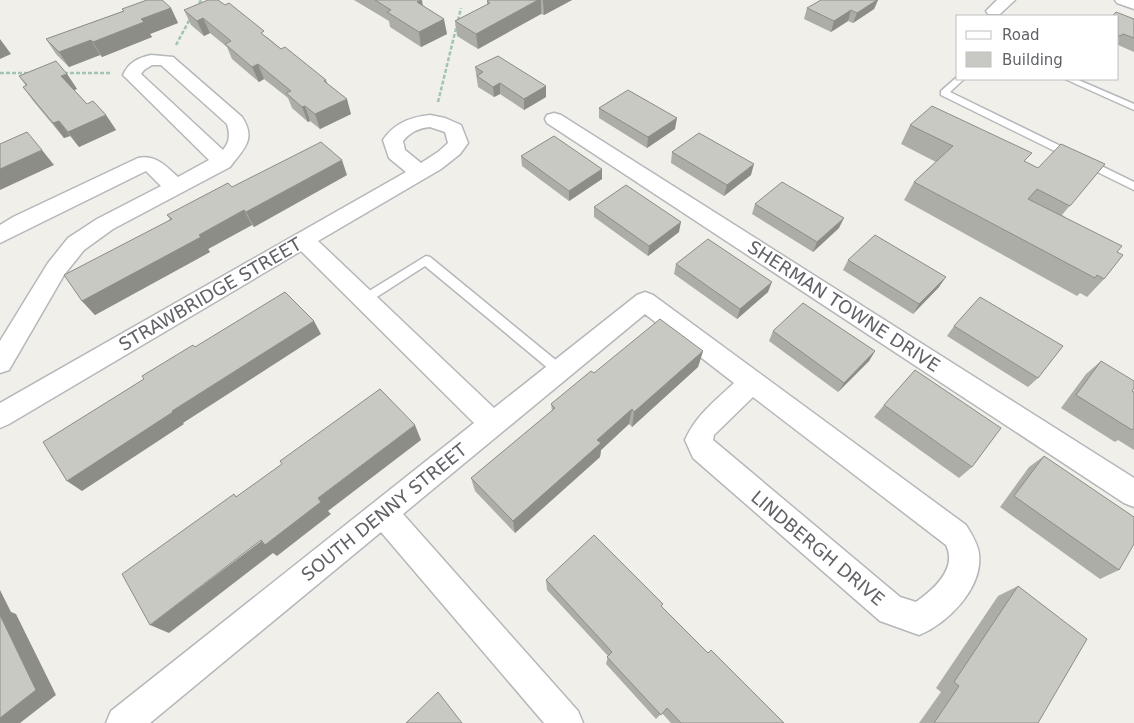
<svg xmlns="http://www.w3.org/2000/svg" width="1134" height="723" font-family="'DejaVu Sans',sans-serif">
  <rect width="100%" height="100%" fill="#f0efe9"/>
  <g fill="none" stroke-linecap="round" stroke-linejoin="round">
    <defs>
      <path id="lane" d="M957,77L964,79L950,92L1134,182V190L941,95V91Z
        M1065,79H1076L1134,104V110Z
        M426,256L430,257L563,366L565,370L563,374L559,375L555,374L425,266L369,302H361L359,299L361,296Z"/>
      <path id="street" d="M997,0H1015L1000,14H988L986,11Z
        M1115,0H1134V9L1117,3Z
        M151,55L173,57L242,117C257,140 243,149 230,167L113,229L84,250L64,275L9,370L0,373V341L48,263L68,238L97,219L161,186L146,171L0,243V225L13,217L138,158C155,154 166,166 178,177L209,160L123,75C129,62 138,58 151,55ZM152,65H161L227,124C230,134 230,142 223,150L141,74L144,70Z
        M554,113L561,115L1134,478V507L1124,503L547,123L545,119L547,115Z
        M430,115L445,118L461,125L468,143L460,154L441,169L318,241L494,408L637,295L645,292L653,295L966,525C971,533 978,544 979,554C983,588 948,623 919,635L880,621L693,458L685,440C697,414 714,402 734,383L645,314L403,514L578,711L583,723H544L381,532L150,723H106L111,711L474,423L301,251L9,424L0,428V403L406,172L389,158L383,140C394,123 411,117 430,115ZM430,127L445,132L448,143L438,152L421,163L405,150L403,141C410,132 419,128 430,127ZM753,397L946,545C958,569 933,590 916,602L900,597L713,440L714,435Z"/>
    </defs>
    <!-- lane casing -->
    <use href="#lane" stroke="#b5b7bb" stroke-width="3"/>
    <!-- street casing -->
    <use href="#street" stroke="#b5b7bb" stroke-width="3"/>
    <!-- path -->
    <path stroke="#a1c5b1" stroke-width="2.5" stroke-dasharray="4 2" stroke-linecap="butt" d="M196,8L201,0
      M176,45L191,17
      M0,73H28
      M64,73H111
      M438,102L461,8"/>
    <!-- lane -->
    <use href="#lane" fill="#fff" fill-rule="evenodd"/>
    <!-- street -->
    <use href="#street" fill="#fff" fill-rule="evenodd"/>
  </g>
  <!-- wall -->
  <path fill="#adada8" d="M354,0H421L423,6L447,34L421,47L390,27L389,21Z
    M489,0H572L544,15L541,14L478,49L457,36L455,21L487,5V1Z
    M821,0H878L874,9L853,23L848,21L831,32L804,19L807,8Z
    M171,8L178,23L150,34L152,37L102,57L100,55L69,67L56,54L46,39L123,11L122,9Z
    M184,10L267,37L281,49L326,80L328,84L351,114L320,129L310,121L308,122L292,108L288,98L264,79L259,82L232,59L227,47L210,33L204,36L191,25Z
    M1118,16L1134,19V52L1118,45Z
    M475,67L546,86V97L524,110L500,94L494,97L478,87Z
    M67,74L77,89L74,90L87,104L106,115L116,130L79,147L70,136L64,138L34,102L23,87L26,86L19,76Z
    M599,108L675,129L647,148L599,118Z
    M910,125L1025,162L1038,168L1105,164L1062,215L1117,252L1104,279L1087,297L1080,293L1077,296L904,200L914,182L936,162L901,144Z
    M672,152L751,175L724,196L671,163Z
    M521,156L602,179L569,201L522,166Z
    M347,175L254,227L252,225L208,249L210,252L95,315L82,301L170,219L167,215Z
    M755,204L839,228L813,252L752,214Z
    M594,207L679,232L648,256L594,217Z
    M848,260L939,287L913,314L843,270Z
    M676,264L768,292L737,319L674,274Z
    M954,326L1038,378L1028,387L947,336Z
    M773,331L875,351L869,361L838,392L769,341Z
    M703,351L698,367L632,427L629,424L601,450L600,457L515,533L475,491L471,478L552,411L551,404L594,373Z
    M1101,361L1134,392V450L1118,440L1115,442L1061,408L1086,374Z
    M884,405L972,467L959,478L874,417Z
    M1044,456L1119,570L1100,579L1000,507L1029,467Z
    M546,580L662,607L708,653L784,723H671L662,713L656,719L606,664L608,656L547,590Z
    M1018,586L1038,723H919L941,692L936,688L998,596Z"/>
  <!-- shaded-wall -->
  <path fill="#8d8d88" d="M422,0L424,15L417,2Z
    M538,0H541V14L478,49L476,34Z
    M543,0H572L544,15Z
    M877,0H878L874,9L853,23L857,13Z
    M171,8L178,23L150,34L152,37L102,57L93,42L141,19Z
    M851,10L848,21L831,32L834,21Z
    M203,18L210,33L204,36L197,21Z
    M444,19L447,34L421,47L419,32Z
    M0,39L11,54L0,59Z
    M91,40L100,55L69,67L59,52Z
    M258,64L264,79L259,82L252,67Z
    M67,74L77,89L72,91L61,76Z
    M500,83V94L494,97L493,87Z
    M546,86V97L524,110V99Z
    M347,99L351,114L320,129L315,114Z
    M305,106L310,121L308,122L302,107Z
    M106,115L116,130L79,147L68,132Z
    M677,118L675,129L647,148L648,137Z
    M59,121L70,136L64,138L53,123Z
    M42,150L54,165L0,190V169Z
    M342,160L347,175L254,227L246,212Z
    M754,164L751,175L724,196L727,185Z
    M602,169V179L569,201V191Z
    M244,210L252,225L208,249L210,252L95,315L82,301L199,235Z
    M844,218L839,228L813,252L817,242Z
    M681,222L679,232L648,256L649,246Z
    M946,277L939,287L913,314L919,304Z
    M772,282L768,292L737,319L740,309Z
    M314,321L321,334L183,423L184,424L82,491L67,481L172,411Z
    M703,351L698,367L632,427L634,412Z
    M875,351L869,361L838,392L844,383Z
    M632,409L629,424L601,450L600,457L515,533L513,521L597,440Z
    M415,425L421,440L328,511L331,514L277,556L273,553L169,633L150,625Z
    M0,590L11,612L16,614L56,695L20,723H0Z"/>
  <!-- building -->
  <path fill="#c9c9c3" stroke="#8d8d88" d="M147,0H162L171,8L141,19L144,22L93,42L91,40L59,52L46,39L124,11L122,9Z
    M208,0H218L225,5L229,3L264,31L261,33L281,49L285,47L326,80L324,81L347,99L315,114L305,106L302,107L286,93L291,91L258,64L252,67L225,44L231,41L203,18L197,21L184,10Z
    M375,0H421L417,2L444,19L419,32L387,12L391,10Z
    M489,0H538L476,34L455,21L490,3L487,1Z
    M821,0H877L857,13L851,10L834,21L807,8Z
    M1116,12L1134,19V38L1123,34L1120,36L1118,35V16H1112Z
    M498,56L546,86L524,99L500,83L493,87L477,76L483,72L475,67Z
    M56,61L67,74L61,76L87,104L93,101L106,115L68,132L59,121L53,123L23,87L27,85L19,76Z
    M628,90L677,118L648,137L599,108Z
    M932,106L1032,153L1024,161L1038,168L1061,144L1105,164L1070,206L1037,189L1028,199L1122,246L1117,252L1123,255L1104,279L1097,275L1095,278L914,182L953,146L910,125Z
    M27,132L42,150L0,169V144Z
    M699,133L754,164L727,185L672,152Z
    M554,136L602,169L569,191L521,156Z
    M321,142L342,160L246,212L244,210L199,235L201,237L82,301L64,275L172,219L167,215L228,183L232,187Z
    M782,182L844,218L817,242L755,204Z
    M626,185L681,222L649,246L594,207Z
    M875,235L946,277L919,304L848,260Z
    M708,239L772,282L740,309L676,264Z
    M285,292L314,321L172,411L173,412L67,481L43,442L144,379L142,376L193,345L195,347Z
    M980,297L1063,346L1038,378L954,326Z
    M803,303L875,351L844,383L773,331Z
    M660,319L703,351L634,412L632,409L597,440L601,443L513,521L471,478L555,408L551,404L591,371L594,373Z
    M1101,361L1134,381V388L1132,391L1134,392V428L1132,430L1076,395Z
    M915,370L1001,428L972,467L884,405Z
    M380,389L415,425L318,498L321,502L265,545L261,540L150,625L122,574L234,494L236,497L282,464L280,461Z
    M1044,456L1134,517V544L1119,570L1014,496Z
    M594,535L663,604L661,606L708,653L711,650L784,723H681L667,708L661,715L607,657L612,652L546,580Z
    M1018,586L1087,639L1038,723H934L959,686L954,682Z
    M0,615L36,690L0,718Z
    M438,692L462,723H406Z"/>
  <g text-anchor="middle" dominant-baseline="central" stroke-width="4" stroke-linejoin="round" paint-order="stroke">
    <!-- street labels -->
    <g font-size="18" fill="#606267" stroke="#fff">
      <text transform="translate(210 294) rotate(-30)">STRAWBRIDGE STREET</text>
      <text transform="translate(844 306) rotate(33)">SHERMAN TOWNE DRIVE</text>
      <text transform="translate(384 512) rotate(-39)">SOUTH DENNY STREET</text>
      <text transform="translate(818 548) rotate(40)">LINDBERGH DRIVE</text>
    </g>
  </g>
  <!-- legend -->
  <rect x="956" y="15" width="162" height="65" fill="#ffffff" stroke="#bfc0c2"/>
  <rect x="966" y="31" width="25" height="8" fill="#ffffff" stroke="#bfc0c2"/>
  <text x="1002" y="40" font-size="15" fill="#606267">Road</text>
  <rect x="966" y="52" width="25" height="15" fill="#c9c9c3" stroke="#bfc0c2"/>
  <text x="1002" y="65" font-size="15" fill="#606267">Building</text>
</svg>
